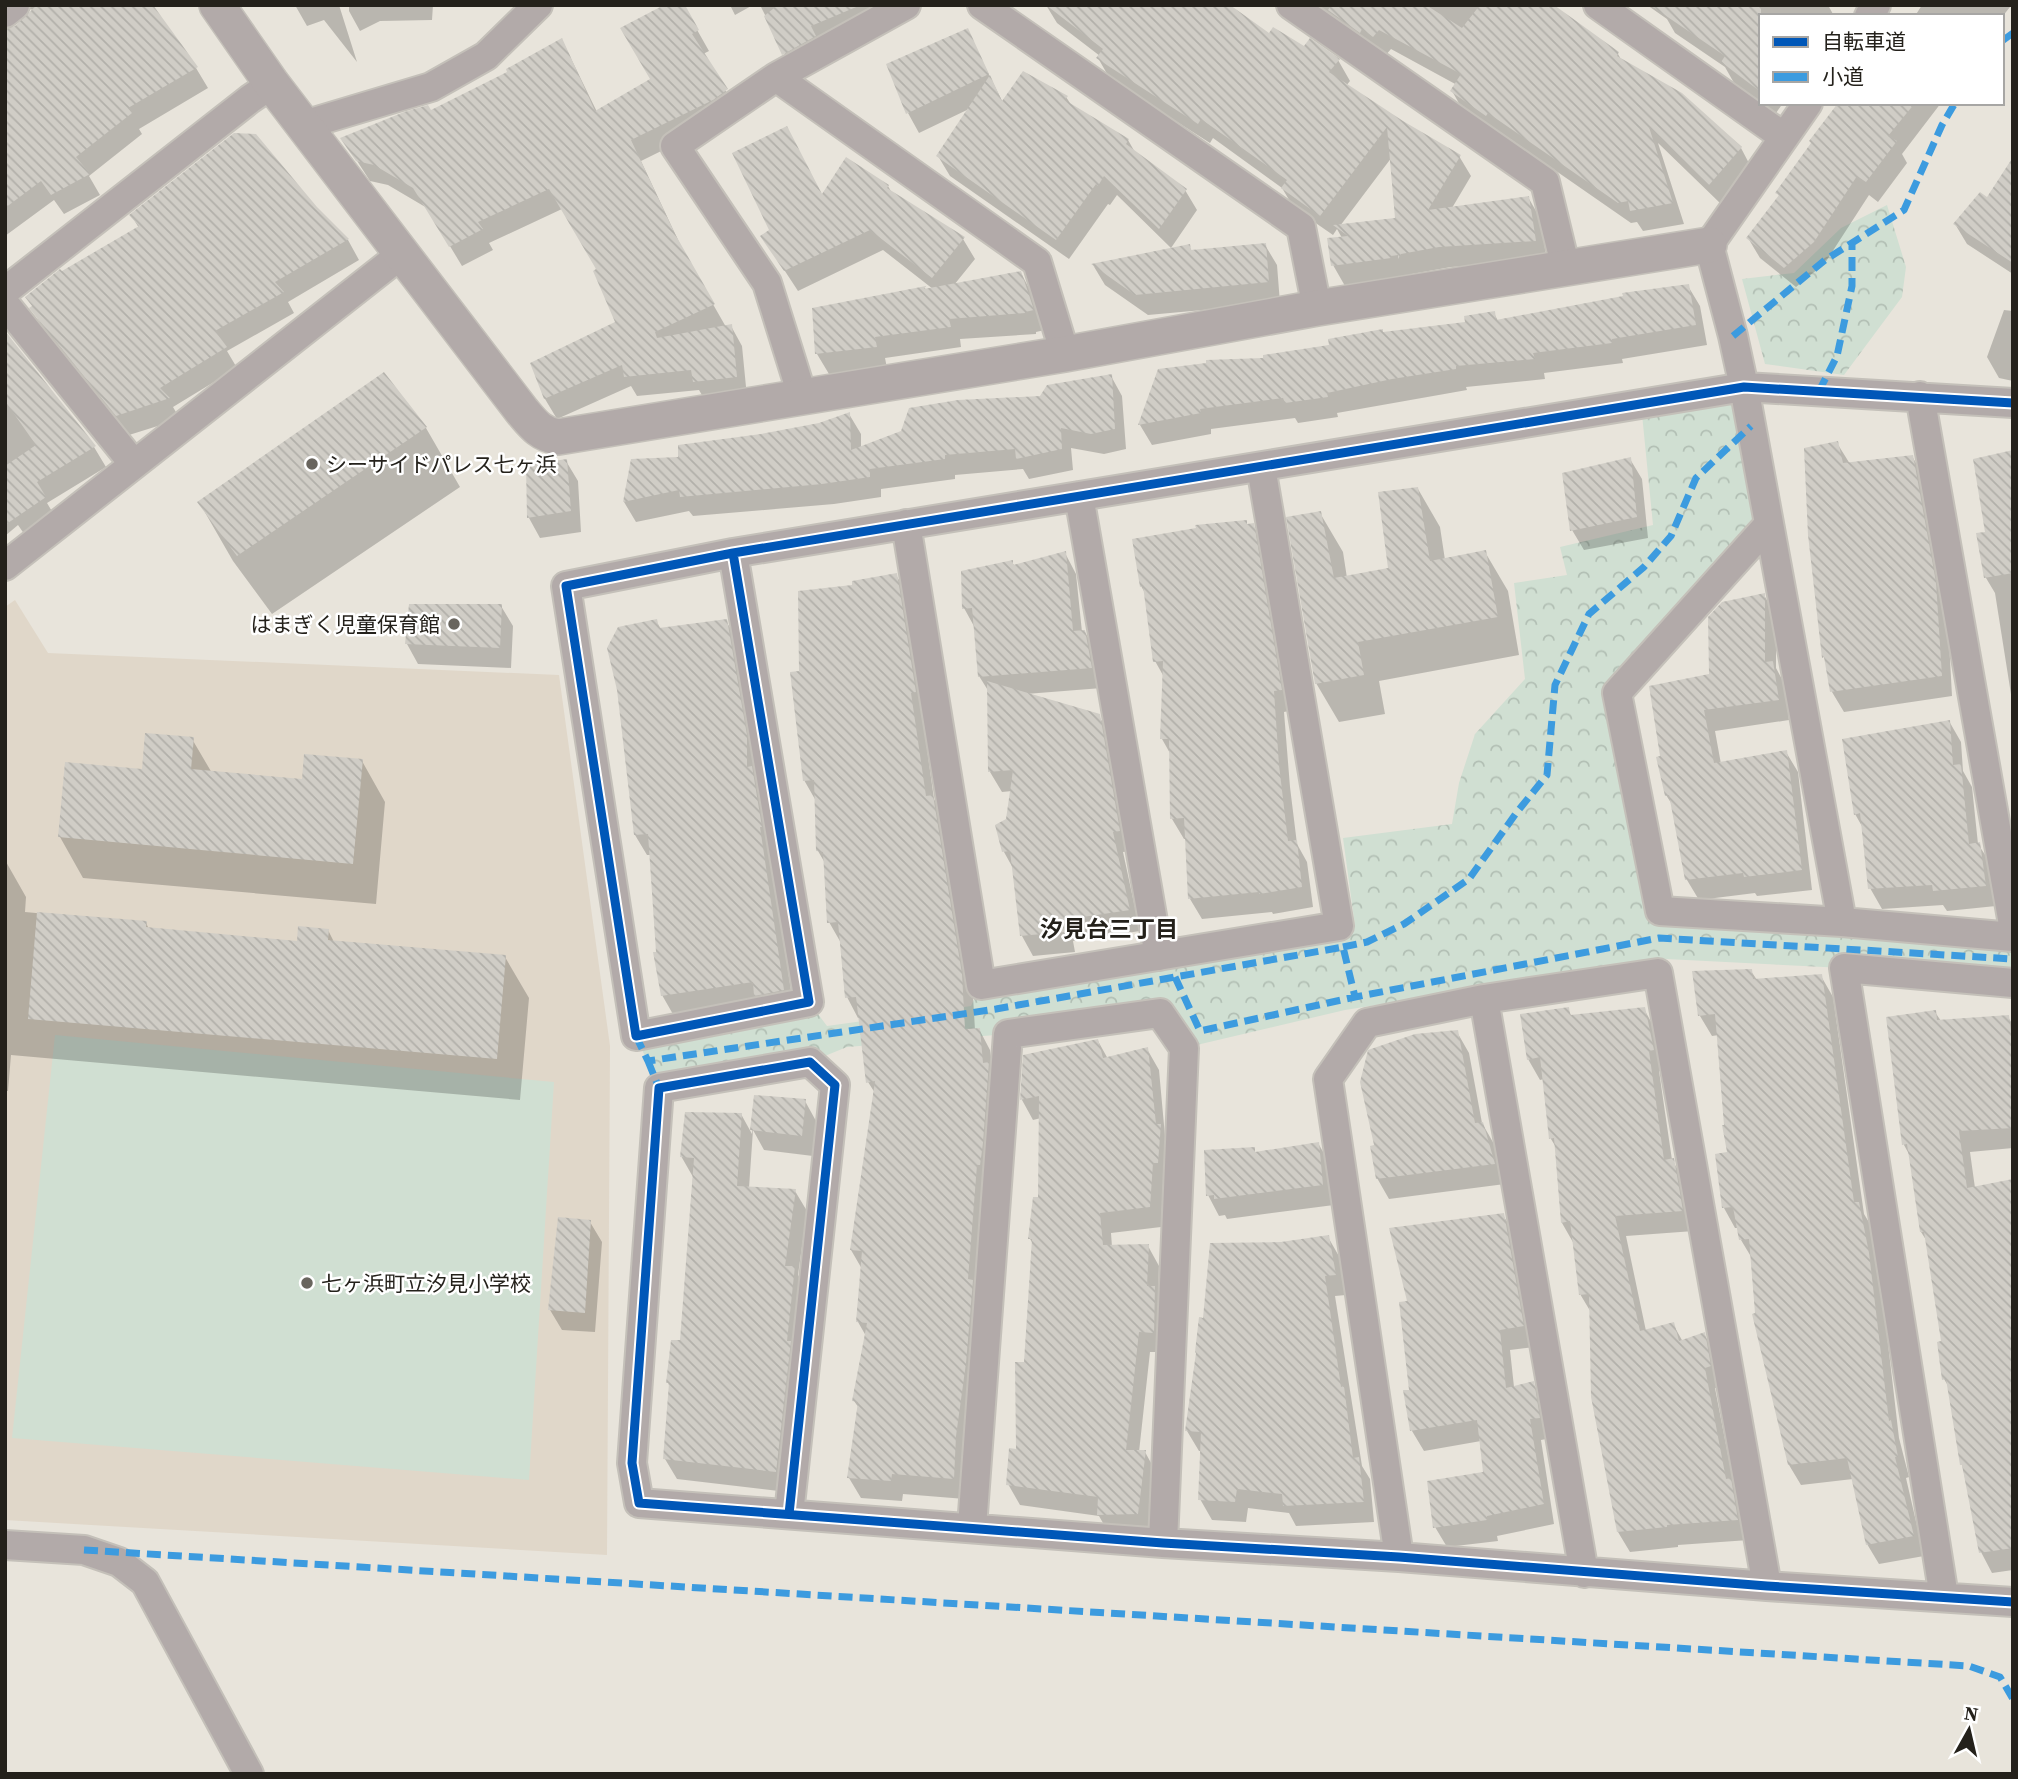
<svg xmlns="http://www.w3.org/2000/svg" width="2018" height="1779" font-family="'Source Serif 4','Noto Sans JP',serif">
  <defs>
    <pattern id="park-crowns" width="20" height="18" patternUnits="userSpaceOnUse" patternTransform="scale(1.75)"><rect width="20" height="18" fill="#d0dfd2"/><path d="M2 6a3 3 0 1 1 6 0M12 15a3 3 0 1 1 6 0" fill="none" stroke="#b2bfb4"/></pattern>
    <pattern id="building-back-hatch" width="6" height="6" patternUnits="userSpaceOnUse" patternTransform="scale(1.75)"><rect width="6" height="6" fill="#d0cdc6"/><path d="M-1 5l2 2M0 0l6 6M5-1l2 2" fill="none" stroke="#b2b0aa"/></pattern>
  </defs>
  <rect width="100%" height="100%" fill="#e8e4db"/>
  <!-- education -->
  <path fill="#e0d7c9" d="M15,600L48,653L559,675L610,1046L607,1555L5,1520V607Z"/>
  <!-- grass -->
  <path fill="#d0dfd2" d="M55,1035L554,1082L529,1480L12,1438Z"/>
  <!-- park -->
  <path fill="url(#park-crowns)" d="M1887,205L1906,267L1902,297L1844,375L1765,364L1742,279L1794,273L1841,228Z
    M1744,387L1769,524L1617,693L1660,911L2013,937V983L1844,968L1666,959L1345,1010L1184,1048L1160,1013L1008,1034L847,1047L810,1062L659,1088L636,1036L809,1002L827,1026L971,1006L981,985L1339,926H1355L1343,838L1452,824L1459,783L1475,734L1525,679L1514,583L1567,575L1560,547L1653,525L1641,404Z"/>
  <!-- shadow -->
  <path fill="#0003" fill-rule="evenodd" d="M8,5H150L196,68L208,88L139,129L142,134L89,176L100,195L64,214L54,200L5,236V69L34,10Z
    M295,5H339L357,62L324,20L307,26Z
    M349,5H433L432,20L380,21L360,31L349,11Z
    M683,5L709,51L703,54L738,111L724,120L641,161L686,257L726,327L731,326L742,346L747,397L706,402L699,390L637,396L631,386L557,419L545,399L532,364L617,323L598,270L562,209L489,243L493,250L462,266L427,208L388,185L370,181L343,139L430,112L509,73L562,40L597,112L652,80Z
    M730,5H753L735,15Z
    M760,5H899L795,74Z
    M1046,5H1227L1269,35L1338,60L1350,81L1346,86L1402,123L1459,156L1471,176L1452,208L1528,197L1540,218L1547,261L1451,267L1412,274L1410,278L1409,275L1401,276L1402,279L1345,286L1333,265L1342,238L1337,229L1333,235L1294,208L1282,188L1213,138L1210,143L1110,79L1098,58L1100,56L1057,23ZM1392,157L1396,219L1340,226Z
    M1318,5H1548L1618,54L1622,61L1741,148L1752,169L1721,204L1658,143L1684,224L1643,231L1637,222L1631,223L1500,132L1498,135L1464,112L1452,91L1457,85L1391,49L1385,56L1342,31L1332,15Z
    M1647,5H1828L1834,16H1761V102L1734,83L1725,67L1675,33L1667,19Z
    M1922,5H2009L2010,7L2002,17L1915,16Z
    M967,30L1003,103L1066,97L1072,106L1128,140L1136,154L1185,190L1197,210L1171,248L1117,195L1110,205L1108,204L1069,259L950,176L938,156L969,109L919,133L908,113Z
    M1762,103H1783L1776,113Z
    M1841,103H1941L1902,154L1907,163L1878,202L1869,195L1825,263L1796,287L1760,258L1748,238L1780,197L1777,193Z
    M2013,162V274L1967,244L1955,224L1988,199Z
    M888,186L892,193L963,239L975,259L954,285L1021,273L1032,294L1045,330L1036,332V334L960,339L961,347L885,358L887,368L829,374L817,354L814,310L925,288L926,290L933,289L883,250L798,291L762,236L823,197Z
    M316,209L348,240L359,260L288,302L294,313L227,351L237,368L173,407L180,419L129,435L43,328L32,308L61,274L139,228L131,215Z
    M1265,245L1277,265L1280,303L1148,315L1105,285L1093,265L1189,246L1192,251Z
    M1688,286L1700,306L1707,345L1622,359L1623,363L1544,373L1545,379L1466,387L1467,390L1337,413L1338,417L1298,423L1295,418L1211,429V434L1152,445L1140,425L1159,371L1265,359L1383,334L1467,323L1494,313L1498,321Z
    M2004,310L2013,311V381L1999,378L1987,357Z
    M5,334L94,447L106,467L47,503L56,518L27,538L18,525L5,536Z
    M383,375L426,428L460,487L272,614L233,561L199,502Z
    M1111,376L1122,396L1126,449L1104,454L1071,448L1073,470L1029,479L1023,469L955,475V479L881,489V497L834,504L693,516L689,511L636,522L624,502L632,461L680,459L762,435L819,424L849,414L861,434V448Z
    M1837,443L1850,464L1912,456L1924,477L1947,604L1952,696L1844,712L1832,692L1827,663L1824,657L1810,535Z
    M2013,452V707L1995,593L1986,578L1978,535L1987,533Z
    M1630,459L1642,479L1648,538L1584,550L1572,530Z
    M566,461L578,481L581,532L540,538L529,518Z
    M1418,489L1440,527L1445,560L1485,552L1508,591L1519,655L1379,681L1385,714L1339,722L1316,683L1320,513L1343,552L1347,578L1390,570Z
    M1253,525L1264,545L1293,710L1284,712L1290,787L1297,844L1307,862L1313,907L1273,914L1272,912L1202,919L1190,899L1187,839H1184L1172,819L1171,755L1162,739L1164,677L1155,661L1145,593L1141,586Z
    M1065,553L1076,574L1082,632H1085L1096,652L1102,688L1026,694L1099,716L1111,737L1131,851L1123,852L1140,931L1073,941L1075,952L1033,956L1022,936L1014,870L1004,852L1012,791L1002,792L990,772L989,692L979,676L975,628L964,608L1012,562L1015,567Z
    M896,575L908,595L927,712L922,713L934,799L944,817L973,996L975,1030L979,1029L990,1050L993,1071L965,1499L903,1494L902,1501L861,1498L849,1478L859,1408L854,1401L866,1336L858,1322L862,1269L851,1250L875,1093L868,1082L860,1018H858L847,997L841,943L829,922L825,863L818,851L816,801L804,780L800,672L854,586Z
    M1764,595L1776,616V668L1784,683L1789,720L1715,731L1721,764L1786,752L1798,772L1812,890L1757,896L1755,893L1699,900L1687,880L1673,806L1666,795L1662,758L1711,676Z
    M501,606L513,626L511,668L418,664L407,644Z
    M656,621L661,629L726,621L738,641L794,1010L674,1016L662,995L651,855H647L635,835Z
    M1949,721L1961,742L1963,771L1972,787L1978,844L1991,864L1996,906L1947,911L1943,905L1882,909L1870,888L1863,828L1855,814Z
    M192,739L212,773L304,781L362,761L385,802L376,904L83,878L60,837L143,771Z
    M5,860L26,897L25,912L146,923L149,929L298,943L328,930L334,942L505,957L529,998L520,1100L11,1055L8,1091H5Z
    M1751,971L1757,980L1821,976L1833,997L1864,1214L1870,1224L1880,1275L1899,1438L1909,1477L1906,1478L1924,1556L1879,1564L1867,1544L1853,1479L1801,1485L1789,1465L1757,1314L1753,1260L1741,1240L1739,1228H1735L1724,1208L1729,1154L1719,1035L1712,1036L1700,1016L1694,973Z
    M1568,1009L1572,1017L1644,1009L1655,1029L1664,1071H1659L1672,1160L1685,1181L1694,1231L1626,1236L1646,1331L1673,1324L1683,1342L1704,1334L1716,1354L1722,1387L1715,1388L1734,1486L1742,1501L1749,1540L1678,1545V1547L1630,1552L1618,1532L1592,1314L1580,1294L1574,1244L1562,1223L1557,1149L1551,1139L1544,1079L1540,1080L1528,1059Z
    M1935,1012L1941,1021L2008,1017L2013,1025V1148L1970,1152L1975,1188L2013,1181V1570L1992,1573L1981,1552L1962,1464L1950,1389L1944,1379L1942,1343L1928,1243L1921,1232L1910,1156L1904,1145L1888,1018Z
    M1457,1032L1469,1053L1482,1123L1494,1144L1505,1184L1389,1199L1377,1178L1376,1147Z
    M1098,1041L1108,1059L1147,1049L1159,1070L1165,1136L1171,1146L1169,1183H1163L1161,1227L1111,1233L1112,1247L1148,1246L1159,1266L1158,1295L1166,1308L1165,1352H1150L1139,1452H1145L1156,1472L1149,1534L1110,1535L1099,1516L1020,1505L1008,1484L1018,1450L1026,1364L1033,1244L1030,1239L1040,1199L1041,1118L1033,1120L1022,1100L1025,1056Z
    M755,1097L805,1101L816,1121L813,1156L764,1150L753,1130L749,1188L795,1191L807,1211L798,1275L806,1288L787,1492L677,1479L665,1459L670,1387L668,1383L682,1342L693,1177L681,1156L741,1114L752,1134Z
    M1318,1143L1330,1164L1334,1205L1227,1219L1225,1215L1219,1216L1208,1195L1254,1149L1256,1154Z
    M1503,1215L1515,1235L1535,1347L1510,1350L1514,1387L1533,1383L1545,1403L1551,1438L1541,1440L1554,1524L1497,1536L1498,1541L1447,1547L1435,1527L1485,1474L1481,1441L1424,1451L1412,1431L1405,1392L1411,1391L1409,1302Z
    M590,1222L602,1242L595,1332L562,1330L550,1310Z
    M1328,1237L1340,1258L1346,1295L1335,1296L1362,1466L1370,1479L1374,1522L1296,1526L1289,1513L1248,1508L1246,1522L1212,1520L1200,1499L1202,1451H1199L1187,1431L1205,1320L1281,1243Z"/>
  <!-- building -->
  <path fill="url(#building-back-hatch)" d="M37,5H153L198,67L128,108L132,113L76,157L90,174L51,195L41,181L5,208V29L15,26Z
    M664,5H685L699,30L692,34L728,89L713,100L631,140L675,234L715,304L655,332L657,338L732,324L737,377L693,382L691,370L624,377L622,365L544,399L530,363L615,322L593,271L596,269L549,189L478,222L483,229L449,247L413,188L374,165L356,161L340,138L404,112L428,105L431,110L507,72L506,69L562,38L595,111L650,79L620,28Z
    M778,5H861L811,26L816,36L782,55L764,16Z
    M1046,5H1230L1269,33L1273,27L1304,46L1310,38L1340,59L1329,72L1403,121L1461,155L1428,210L1529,196L1536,241L1439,247L1401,254L1398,259V255L1391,256V258L1331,266L1327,238L1348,236L1333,225L1395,218L1387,127L1320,216L1281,188L1287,180L1201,119L1198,124L1096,58L1103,49Z
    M1327,5H1426L1462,28L1480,5H1554L1619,52L1617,56L1682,93L1742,147L1709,185L1649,127L1673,203L1630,211L1628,201L1618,203L1488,113L1486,116L1450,91L1461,74L1379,30L1373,37L1362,29L1360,33L1328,10L1330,7Z
    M1650,5H1761V92L1721,62L1725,56Z
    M968,28L989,74L906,114L886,64Z
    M1023,71L1068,96L1065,100L1129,139L1126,144L1187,189L1159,229L1104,176L1098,186L1096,184L1056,240L936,156L990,75L1002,101Z
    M1838,103H1915L1888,136L1897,141L1866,182L1857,176L1814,242L1784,268L1746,238L1779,195L1775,193L1811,143L1809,141Z
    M787,126L822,194L846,157L889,185L887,188L965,237L932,278L870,230L784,271L760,236L769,230L732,153Z
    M234,133L256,134L317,207L349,239L275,282L284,292L215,331L227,347L160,388L170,398L116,416L29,308L32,306L25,297L60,269L62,271L139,226L129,215Z
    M2013,157V263L1953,224L1980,192L1987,197Z
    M1266,243L1269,282L1135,295L1091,264L1190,244L1191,250Z
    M1021,271L1034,310L1025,312V313L949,319L951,327L875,337L877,347L815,354L812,308L926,286L924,289Z
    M1689,284L1696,325L1612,339V343L1533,353L1535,359L1456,366V369L1392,379L1327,393L1328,397L1285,403L1283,398L1200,409L1201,413L1138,425L1158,369L1206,363V360L1263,358V355L1329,345L1328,339L1383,329V332L1465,322L1464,316L1495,311L1496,320L1623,296L1622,293Z
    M5,331L96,446L37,482L46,497L5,525V466L36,445L5,401Z
    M384,372L427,427L237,556L197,502Z
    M1112,374L1115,429L1091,434L1061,428L1062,449L1016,459L1015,449L945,455V459L870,469V477L822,484L680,497L679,490L623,502L631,459L678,457V445L761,434L819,423L850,412L851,450L901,431L909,408L958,400L1040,396L1047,385Z
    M1838,441L1843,463L1913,455L1936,582L1942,676L1830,692L1824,657L1822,658L1808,535L1804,448Z
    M2013,450V573L1984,578L1976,533L1985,532L1973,459Z
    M1631,457L1637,517L1570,531L1562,473Z
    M567,459L571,511L527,518L526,465Z
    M1418,487L1430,561L1486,550L1498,617L1358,642L1364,675L1315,684L1286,517L1321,511L1334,578L1388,568L1378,492Z
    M1247,520V524L1254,523L1282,690L1274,691L1279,765L1288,841L1297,840L1302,887L1259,894V892L1188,899L1184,818L1170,819L1169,739H1160L1163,661L1153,662L1143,586L1140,587L1132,539L1196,528L1195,525Z
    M1066,551L1073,631L1085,630L1092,668L978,677L972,608L962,609L961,571L1013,560V565Z
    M897,573L916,692L911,693L926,796L933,795L962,974L965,1029L980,1028L983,1063L989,1062L983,1143L980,1165H977L968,1279L973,1280L966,1363L956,1436L954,1479L892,1474L891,1481L847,1478L858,1402L852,1401L867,1323L856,1322L862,1251L850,1250L875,1081L866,1083L856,997L845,998L838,922L827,923L823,852L816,851L814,780L803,781L790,672L799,671L798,591L852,585V581Z
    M1765,593V662L1773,661L1779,700L1704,710L1714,763L1787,750L1802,870L1744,877L1743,873L1685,880L1669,795L1665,796L1656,757L1660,756L1649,686L1709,674L1708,617L1722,602Z
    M409,604H502L500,648L405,644Z
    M657,619L659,628L727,619L747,735V767L752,766L762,827H760L784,990L754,996L753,982L661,996L653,952H656L648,834L634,835L617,690L607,648L618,627Z
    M987,681L1100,714L1120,831L1113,832L1130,910L1063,920L1064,932L1020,936L1010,851L1002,852L995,825L1006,819L1013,770L988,772Z
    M1950,720L1953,765L1961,764L1969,844L1980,842L1986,886L1933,891L1932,885L1868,889L1860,813L1854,815L1842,739Z
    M145,733L194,737L191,769L302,779L304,754L363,759L353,864L58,837L65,762L142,769Z
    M37,912L147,921L146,927L297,941L298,926L329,929L328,940L506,955L497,1059L28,1019Z
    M1752,969L1753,979L1822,974L1854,1202H1859L1869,1253L1889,1421L1891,1420L1898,1457H1895L1914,1536L1866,1545L1847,1458L1788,1465L1752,1314L1755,1313L1749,1239L1739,1240L1733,1207L1722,1208L1715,1154L1727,1152L1722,1125H1724L1715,1014L1698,1016L1692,971Z
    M1569,1007L1570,1015L1645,1007L1654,1050L1649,1051L1664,1160L1674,1158L1683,1211L1615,1216L1640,1331L1674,1322L1679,1341L1705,1332L1711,1366L1705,1368L1726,1479L1731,1478L1738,1520L1667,1525V1527L1617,1532L1591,1397L1589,1294L1579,1295L1570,1221L1561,1223L1554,1138L1549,1139L1540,1057L1527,1060L1520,1014Z
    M1936,1010L1937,1020L2009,1015L2013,1052V1128L1959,1131L1967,1188L2013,1179V1548L1979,1553L1962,1465H1960L1946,1379L1942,1380L1937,1342L1941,1341L1924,1232H1920L1907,1144L1902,1145L1886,1017Z
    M1458,1030L1475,1123L1483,1122L1495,1164L1376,1179L1370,1146L1374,1145L1360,1082L1368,1050L1415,1034Z
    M1098,1039L1103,1058L1148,1047L1156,1124H1161L1158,1163H1153L1150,1207L1100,1213L1103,1245L1149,1244L1147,1286H1155L1154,1333L1139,1332L1126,1450H1146L1138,1514L1097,1515L1098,1497L1006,1485L1009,1448L1016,1449L1015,1362H1024L1032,1239H1028L1033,1197H1038L1039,1096L1020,1100L1023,1055Z
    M754,1095L806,1099L802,1136L750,1130Z
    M685,1112L742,1113L737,1186L796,1189L785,1266H795L787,1341H791L776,1472L663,1459L669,1383H666L671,1340H680L694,1158L680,1157Z
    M1319,1142L1323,1185L1214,1199V1195L1206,1196L1204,1150L1255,1147V1152Z
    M1504,1213L1524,1326L1500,1330L1506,1388L1534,1381L1540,1418L1530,1419L1544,1504L1487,1516V1520L1433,1528L1427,1481L1483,1472L1477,1420L1410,1431L1403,1390H1409L1399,1302L1407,1301L1389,1228Z
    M558,1217L591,1220L585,1313L548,1310Z
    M1329,1235L1336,1275L1325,1276L1341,1387L1344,1386L1353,1458L1359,1457L1364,1502L1283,1506L1282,1494L1237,1489L1235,1502L1198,1500L1201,1432L1185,1431L1196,1353L1195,1352L1199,1317L1203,1318L1210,1243L1281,1242Z"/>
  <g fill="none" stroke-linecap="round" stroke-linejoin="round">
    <defs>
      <path id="minor" d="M906,5L776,77L1037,262L1065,354
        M982,5L1301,227L1317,308
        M1291,5L1545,182L1566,269
        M1598,5L1784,137
        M5,13L15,5
        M1869,16L1876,5
        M776,77L675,146L767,283L802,395
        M1808,103L1709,245L1733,336L1744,387L1842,922
        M304,125L431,87L486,56L538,5
        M5,291L250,99L272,84
        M5,304L133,463
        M1920,396L2013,924
        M1079,496L1159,956
        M906,524L981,985L1339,926L1261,467
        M1769,524L1617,693L1660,911L1842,922L2013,937
        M733,553L809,1002L636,1036L566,586L733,553L1744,387L2013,403
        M5,566L403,253
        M1484,999L1584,1573
        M789,1514L835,1085L810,1062L659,1088L632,1463L639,1503L1163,1543L1399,1557L1767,1586L2013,1602
        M972,1527L1008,1034L1160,1013L1184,1048L1163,1543
        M5,1545L84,1550L119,1562L145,1582L249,1774
        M1399,1557L1328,1079L1367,1023L1484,999L1658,973L1767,1586
        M1944,1597L1844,968L2013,983"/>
      <path id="tertiary" d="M217,5L272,84L522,411C533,424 540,434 558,437L1065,354L1317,308L1709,245"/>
    </defs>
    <!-- minor casing -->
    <use href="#minor" stroke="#c4c0b9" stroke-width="32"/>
    <!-- tertiary casing -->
    <use href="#tertiary" stroke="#c4c0b9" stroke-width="38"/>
    <!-- minor -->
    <use href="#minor" stroke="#b2aaa9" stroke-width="28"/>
    <!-- tertiary -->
    <use href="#tertiary" stroke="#b2aaa9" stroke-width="35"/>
    <!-- quiet -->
    <path stroke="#3c9bdf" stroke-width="7" stroke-dasharray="14 7" stroke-linecap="butt" d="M2002,41L2013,33
      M1733,336L1825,260L1904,210L1942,125L1955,103
      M1819,391L1837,356L1852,286V243
      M1343,947L1367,942L1404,924L1469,879L1517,812L1547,775L1555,685L1589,614L1644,567L1671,536L1696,478L1751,426
      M1175,977L1200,1031L1355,997
      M636,1036L648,1061L996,1009L1343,947L1355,997L1659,938L2013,959
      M648,1061L659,1088
      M84,1550L1969,1666L2000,1677L2013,1699"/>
    <defs>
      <path id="cycleway" d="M733,553L809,1002L636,1036L566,586L733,553L1744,387L2013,403
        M789,1514L835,1085L810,1062L659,1088L632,1463L639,1503L1163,1543L1399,1557L1767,1586L2013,1602"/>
    </defs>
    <!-- cycleway casing -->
    <use href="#cycleway" stroke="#fff" stroke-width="13"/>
    <!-- cycleway -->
    <use href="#cycleway" stroke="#0057b8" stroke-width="9"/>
  </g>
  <!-- markers -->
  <g fill="#69655e" stroke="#fff" stroke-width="2.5">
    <circle cx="312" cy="464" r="7"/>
    <circle cx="454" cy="624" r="7"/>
    <circle cx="307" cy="1283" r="7"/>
  </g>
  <g text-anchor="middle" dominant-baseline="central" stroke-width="5" stroke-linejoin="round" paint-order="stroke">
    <!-- poi labels -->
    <g font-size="21" fill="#24211b" stroke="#fff" text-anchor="start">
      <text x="326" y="464">シーサイドパレス七ヶ浜</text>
      <text x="440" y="624" text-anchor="end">はまぎく児童保育館</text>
      <text x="321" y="1283">七ヶ浜町立汐見小学校</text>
    </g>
    <!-- neighbourhood labels -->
    <g font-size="23" font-weight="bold" fill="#24211b" stroke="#fff">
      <text x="1109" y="929">汐見台三丁目</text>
    </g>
  </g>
  <!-- border -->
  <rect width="2018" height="1779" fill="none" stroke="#24211b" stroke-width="14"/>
  <!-- legend -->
  <rect x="1759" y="14" width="245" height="91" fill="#ffffff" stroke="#a7a6a4" stroke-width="2"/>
  <rect x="1773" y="37" width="35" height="10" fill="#0057b8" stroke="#a7a6a4" stroke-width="2"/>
  <text x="1822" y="49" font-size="21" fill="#24211b">自転車道</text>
  <rect x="1773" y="72" width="35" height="10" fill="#3c9bdf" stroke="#a7a6a4" stroke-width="2"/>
  <text x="1822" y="84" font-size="21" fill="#24211b">小道</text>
  <!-- north arrow -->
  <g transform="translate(1969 1730) rotate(8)" stroke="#ffffff" stroke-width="5" paint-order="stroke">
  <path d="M0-5L12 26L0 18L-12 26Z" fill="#24211b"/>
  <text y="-10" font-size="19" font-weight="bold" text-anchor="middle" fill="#24211b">N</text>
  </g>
</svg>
